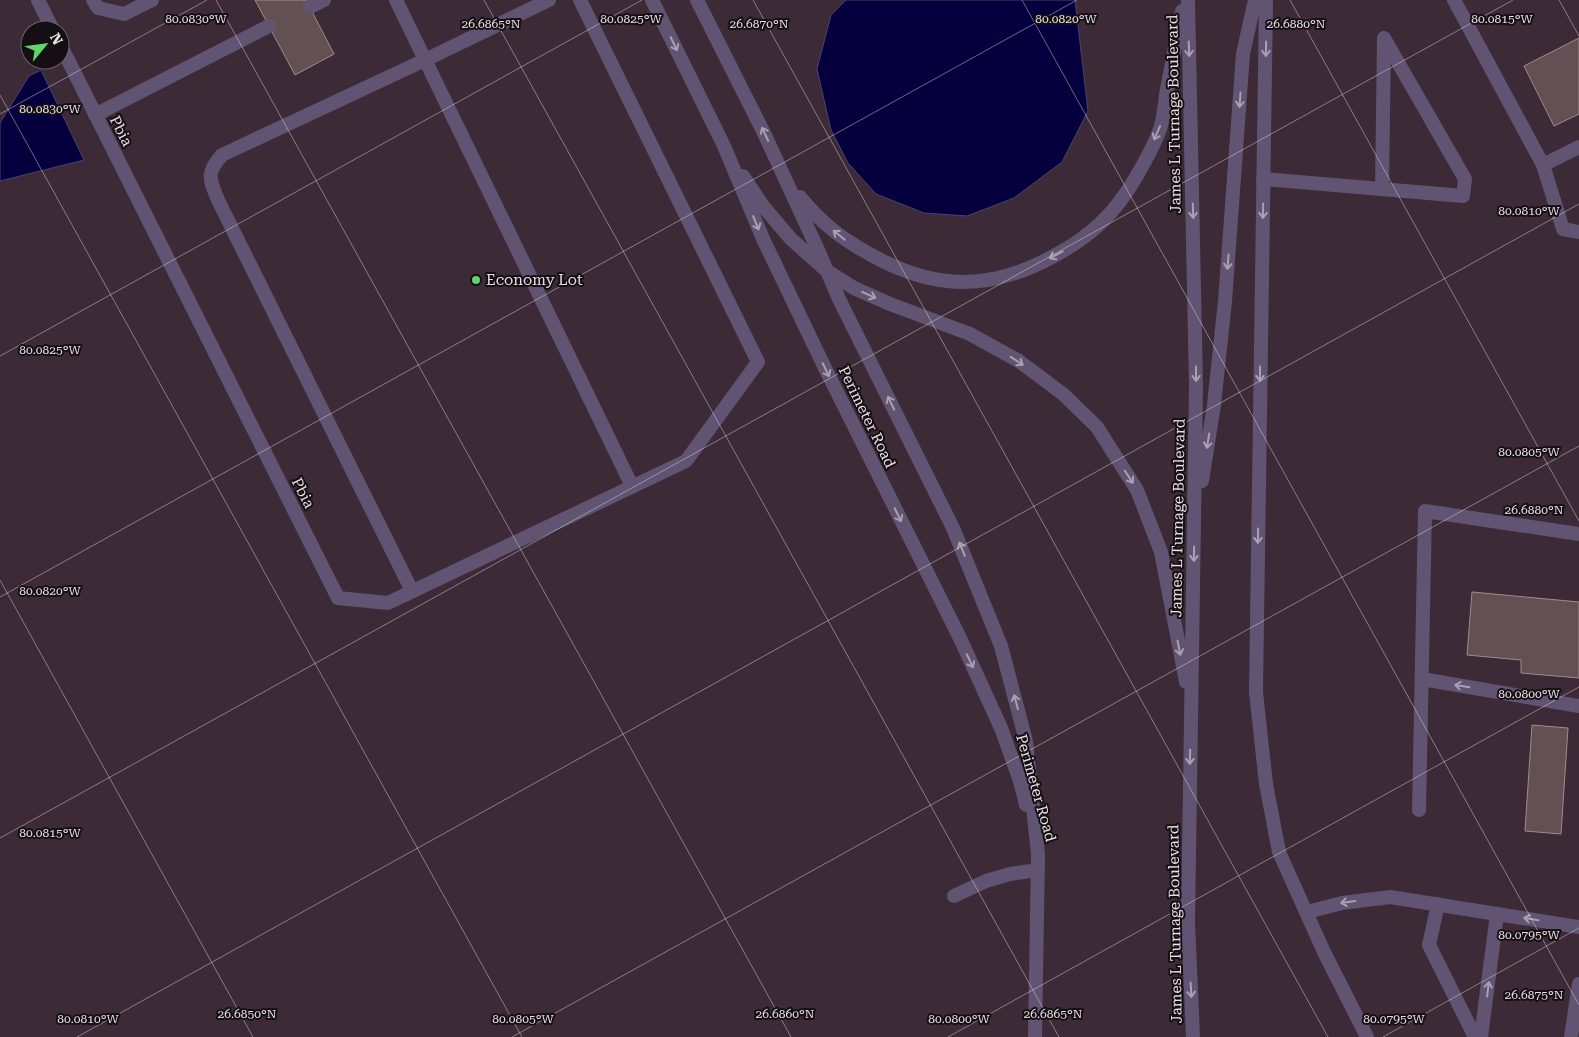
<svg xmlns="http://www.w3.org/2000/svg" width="1579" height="1037" font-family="'Roboto Serif',serif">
  <rect width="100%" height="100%" fill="#31242d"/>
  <!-- built -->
  <path fill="#3d2a37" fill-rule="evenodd" d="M0,0H1579V1037H0ZM30,30H60V60H30Z"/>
  <!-- water -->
  <path fill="#05003d" stroke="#49436f" d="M846,0H1075L1088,111L1062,162L1014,198L967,216L924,213L876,194L848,163L831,130L817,69L831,15Z
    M41,70L84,160L0,181V123L29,76Z"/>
  <!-- building -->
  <path fill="#635052" stroke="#a08b8d" d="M255,0H306L334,54L295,75Z
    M1579,38V114L1554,126L1524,66Z
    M1472,592L1579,602V678L1521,673V660L1467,655Z
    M1532,725L1568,728L1561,834L1525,831Z"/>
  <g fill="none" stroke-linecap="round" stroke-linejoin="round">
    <!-- service -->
    <path stroke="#605472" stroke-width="14" d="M38,0L53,30
      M93,0L98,8L124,14L152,0
      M396,0L632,486
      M1454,0L1543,165
      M310,7L324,0
      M60,44L338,598L388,603L686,461L758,362L580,0
      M95,115L269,26
      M1579,147L1543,165L1563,229L1579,232
      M1263,179L1463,196L1465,179L1384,38
      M1382,189L1384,39
      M412,591L218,200C209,178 206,173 222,155L425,60L549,0
      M1422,679L1579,706
      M1419,810L1425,511L1579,534
      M954,896L986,881L1010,874L1038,870
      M1438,904L1429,945L1475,1037
      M1307,912L1342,903L1390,897L1579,927
      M1481,1037L1497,914
      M1571,1037L1579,984"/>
    <!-- minor -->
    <path stroke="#605472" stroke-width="14" d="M1266,0L1256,692L1266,784L1279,852L1324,952L1367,1037"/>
    <!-- tertiary -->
    <path stroke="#605472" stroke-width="14" d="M652,0L724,146L764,241L824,366L959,636L1001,728L1020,781L1026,805
      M697,0L763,131L818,250L839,299L953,528L1001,646L1026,741L1038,854L1035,1037
      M1188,0L1196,385L1188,922L1193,1037
      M743,176L763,206L791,239L827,271L854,288L890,304L970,334L1019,361L1063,394L1097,427L1137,490L1161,552L1186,682
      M800,197C822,224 842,239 873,256C936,290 989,291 1052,257C1090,237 1115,214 1136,177C1143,165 1157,139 1161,126C1164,114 1165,101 1167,89C1172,63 1177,37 1182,11
      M1202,481L1214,405L1225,301L1243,54L1255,0"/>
  </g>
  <!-- one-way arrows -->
  <defs><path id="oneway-shaft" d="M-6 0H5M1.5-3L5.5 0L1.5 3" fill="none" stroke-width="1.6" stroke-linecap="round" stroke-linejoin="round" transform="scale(1.25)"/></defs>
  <g stroke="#aba0b1">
    <use href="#oneway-shaft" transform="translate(674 44) rotate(64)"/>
    <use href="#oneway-shaft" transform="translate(1189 49) rotate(88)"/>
    <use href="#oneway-shaft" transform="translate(1266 49) rotate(91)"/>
    <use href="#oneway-shaft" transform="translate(1240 100) rotate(94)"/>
    <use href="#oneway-shaft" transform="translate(1157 133) rotate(114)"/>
    <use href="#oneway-shaft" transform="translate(765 134) rotate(-115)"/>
    <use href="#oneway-shaft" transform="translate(1193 211) rotate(89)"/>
    <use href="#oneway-shaft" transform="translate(1263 211) rotate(91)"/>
    <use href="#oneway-shaft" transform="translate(756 223) rotate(67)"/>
    <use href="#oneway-shaft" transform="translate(839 235) rotate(-141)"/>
    <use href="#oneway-shaft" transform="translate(1056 255) rotate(152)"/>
    <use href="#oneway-shaft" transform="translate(1228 262) rotate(94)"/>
    <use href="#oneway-shaft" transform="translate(869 295) rotate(24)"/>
    <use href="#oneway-shaft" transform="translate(1017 361) rotate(33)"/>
    <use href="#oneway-shaft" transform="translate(826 370) rotate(64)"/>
    <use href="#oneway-shaft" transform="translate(1196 374) rotate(89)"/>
    <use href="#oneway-shaft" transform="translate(1260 374) rotate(91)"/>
    <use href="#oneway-shaft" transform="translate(891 403) rotate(-116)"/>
    <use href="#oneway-shaft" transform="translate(1208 441) rotate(99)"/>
    <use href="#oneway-shaft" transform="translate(1129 477) rotate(57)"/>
    <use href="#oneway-shaft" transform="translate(898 515) rotate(64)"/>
    <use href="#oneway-shaft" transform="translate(1258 536) rotate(91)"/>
    <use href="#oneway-shaft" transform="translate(962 549) rotate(-112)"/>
    <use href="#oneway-shaft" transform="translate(1194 554) rotate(91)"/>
    <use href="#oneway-shaft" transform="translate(1179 648) rotate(79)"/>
    <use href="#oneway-shaft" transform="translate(970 661) rotate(65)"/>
    <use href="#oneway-shaft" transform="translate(1462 686) rotate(-170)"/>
    <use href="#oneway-shaft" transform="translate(1016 702) rotate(-105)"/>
    <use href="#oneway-shaft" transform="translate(1190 757) rotate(91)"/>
    <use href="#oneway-shaft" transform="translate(1348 902) rotate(172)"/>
    <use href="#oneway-shaft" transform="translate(1531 919) rotate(-171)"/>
    <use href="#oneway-shaft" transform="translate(1488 989) rotate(-83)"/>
    <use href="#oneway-shaft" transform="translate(1191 990) rotate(87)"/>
  </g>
  <!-- ticks -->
  <path fill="none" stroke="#e8dfe5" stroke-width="1" stroke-opacity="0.45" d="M216,0L791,1037M484,0L1059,1037M753,0L1328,1037M1022,0L1579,1005M1290,0L1579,521M1559,0L1579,36M0,95L522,1037M0,114L207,0M0,356L642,0M0,580L253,1037M0,597L1077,0M0,838L1513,0M77,1037L1579,204M512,1037L1579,446M948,1037L1579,687M1383,1037L1579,928"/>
  <!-- markers -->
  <circle fill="#5fd56b" stroke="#150f13" stroke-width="2" cx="476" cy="280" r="5"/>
  <g text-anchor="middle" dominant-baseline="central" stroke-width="4" stroke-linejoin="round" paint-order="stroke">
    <!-- street labels -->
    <g font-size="15" fill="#e8dfe5" stroke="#150f13">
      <text transform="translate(1174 114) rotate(-91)">James L Turnage Boulevard</text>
      <text transform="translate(121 131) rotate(63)">Pbia</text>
      <text transform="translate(867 417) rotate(64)">Perimeter Road</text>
      <text transform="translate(303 493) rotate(63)">Pbia</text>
      <text transform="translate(1178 518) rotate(-89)">James L Turnage Boulevard</text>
      <text transform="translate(1036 788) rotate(74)">Perimeter Road</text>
      <text transform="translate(1175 924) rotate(-91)">James L Turnage Boulevard</text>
    </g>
    <!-- poi labels -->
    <g font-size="15" fill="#e8dfe5" stroke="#150f13" text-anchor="start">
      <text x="486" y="280">Economy Lot</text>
    </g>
  </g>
  <g font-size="12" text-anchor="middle" fill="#e8dfe5" stroke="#150f13" stroke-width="4" stroke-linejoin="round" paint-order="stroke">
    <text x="196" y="23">80.0830°W</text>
    <text x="631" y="23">80.0825°W</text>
    <text x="1066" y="23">80.0820°W</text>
    <text x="1502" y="23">80.0815°W</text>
    <text x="491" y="28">26.6865°N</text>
    <text x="759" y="28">26.6870°N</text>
    <text x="1296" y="28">26.6880°N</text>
    <text x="50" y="113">80.0830°W</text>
    <text x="1529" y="215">80.0810°W</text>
    <text x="50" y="354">80.0825°W</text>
    <text x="1529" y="456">80.0805°W</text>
    <text x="1534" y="514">26.6880°N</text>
    <text x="50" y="595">80.0820°W</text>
    <text x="1529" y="698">80.0800°W</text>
    <text x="50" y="837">80.0815°W</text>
    <text x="1529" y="939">80.0795°W</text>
    <text x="1534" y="999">26.6875°N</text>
    <text x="247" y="1018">26.6850°N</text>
    <text x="785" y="1018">26.6860°N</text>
    <text x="1053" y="1018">26.6865°N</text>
    <text x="88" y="1023">80.0810°W</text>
    <text x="523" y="1023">80.0805°W</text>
    <text x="959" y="1023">80.0800°W</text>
    <text x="1394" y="1023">80.0795°W</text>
  </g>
  <!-- north arrow -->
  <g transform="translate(45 45) rotate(61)"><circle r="24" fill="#150f13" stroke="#696267"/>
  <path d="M0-4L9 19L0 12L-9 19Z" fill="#5fd56b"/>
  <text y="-8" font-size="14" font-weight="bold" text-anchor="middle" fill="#e8dfe5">N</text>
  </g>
</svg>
